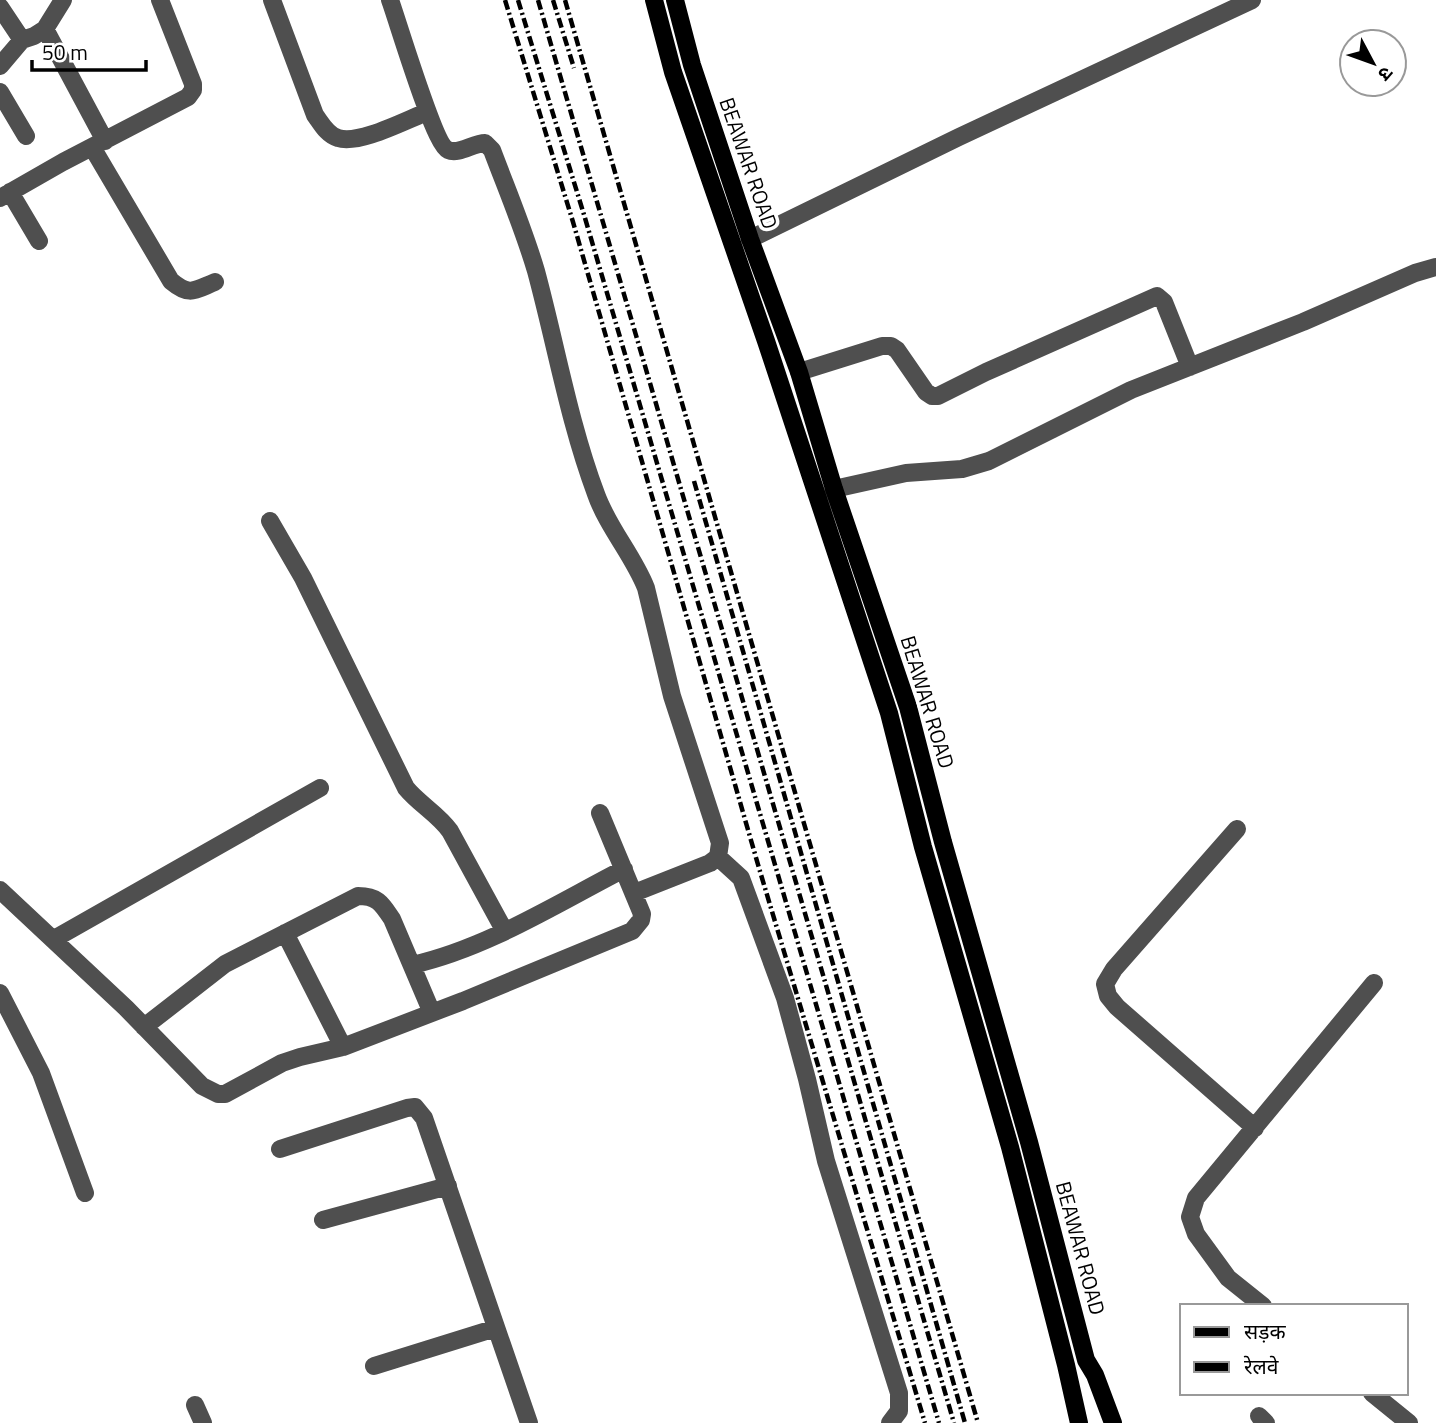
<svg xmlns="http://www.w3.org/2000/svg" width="1436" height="1423" font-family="'Titillium Web','Noto Sans Devanagari',sans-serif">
  <rect width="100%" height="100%" fill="#fff"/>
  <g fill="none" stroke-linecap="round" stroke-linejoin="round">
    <!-- minor -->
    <path stroke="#4f4f4f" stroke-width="18" d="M272,0L315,115C321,123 327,135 338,138C359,145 406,120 427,112
      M390,0C398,22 434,144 448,150C459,155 473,143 485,143L492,150C507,190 524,230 536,271C556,345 569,422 596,494C608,528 633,555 646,588L672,696L720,843L718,857L710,863L634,893
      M0,7L22,40
      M45,29L105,141
      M0,66L22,40L34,36L45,29L63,0
      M0,92L26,136
      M92,147L171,281C190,297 195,290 215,282
      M10,192L39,241
      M0,198L63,162L188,97L193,90V84L160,0
      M750,239L959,137L1252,0
      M799,372L882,346H891L897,350L926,392L932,396H938L986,372L1157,296L1164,302L1190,367
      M834,489L906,473L962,469L989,461L1131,390L1303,322L1415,273L1436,267
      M270,521L303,578L406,788C419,804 438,814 450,831L504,930
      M1237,829L1114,969L1105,984L1108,996L1117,1007L1255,1128
      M718,857L741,878L785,998L807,1079L826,1161L899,1393V1411L890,1423
      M0,890L126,1008L202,1086L218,1094H225L282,1063L300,1057L343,1047L463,1001L632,931L641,920L642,914L600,813
      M285,933L343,1047
      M54,939L320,788
      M412,965C487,948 556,904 624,869
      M0,993L41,1073L85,1193
      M144,1027L225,964L358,896C378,896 382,904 392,919L432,1013
      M280,1149L407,1108L415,1107L424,1118L529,1423
      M323,1220L448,1186
      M1263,1306L1228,1278L1196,1234L1190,1217L1196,1198L1374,983
      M374,1366L496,1328
      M1372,1393L1409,1423
      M195,1405L203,1423
      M1259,1416L1266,1423"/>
    <!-- major -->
    <path stroke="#000" stroke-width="18" d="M654,0L673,72L766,341L889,713L923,847L1010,1147L1066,1365L1079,1423
      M675,0L692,65L750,239L799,372L834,489L908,707L943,842L1029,1142L1086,1360L1095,1375L1113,1423"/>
    <!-- rail -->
    <path stroke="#000" stroke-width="4.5" stroke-dasharray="10 3.5 2 3.5" stroke-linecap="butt" d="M505,0L573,222L759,868L925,1423
      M518,0L585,218L939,1423
      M538,0L954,1423
      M553,0L574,68
      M565,0L978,1423
      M694,481L965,1423"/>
  </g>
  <g text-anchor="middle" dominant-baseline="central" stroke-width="7" stroke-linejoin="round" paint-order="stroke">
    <!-- street labels -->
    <g font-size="21" fill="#000" stroke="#fff">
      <text transform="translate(749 163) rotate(71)">BEAWAR ROAD</text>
      <text transform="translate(928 702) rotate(73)">BEAWAR ROAD</text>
      <text transform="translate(1081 1248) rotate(75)">BEAWAR ROAD</text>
    </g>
  </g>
  <!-- legend -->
  <rect x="1180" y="1304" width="228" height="91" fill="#ffffff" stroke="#999999" stroke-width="2"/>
  <rect x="1194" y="1327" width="35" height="10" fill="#000000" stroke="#999999" stroke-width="2"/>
  <text x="1244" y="1339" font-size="21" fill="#000000">सड़क</text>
  <rect x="1194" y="1362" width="35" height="10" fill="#000000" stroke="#999999" stroke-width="2"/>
  <text x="1244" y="1374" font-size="21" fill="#000000">रेलवे</text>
  <!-- north arrow -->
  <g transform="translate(1373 63) rotate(131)"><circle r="33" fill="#ffffff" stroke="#999999" stroke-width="2"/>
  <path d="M0-5L12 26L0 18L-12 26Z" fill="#000000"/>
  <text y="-10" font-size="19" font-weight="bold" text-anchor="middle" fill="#000000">उ</text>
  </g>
  <!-- scale -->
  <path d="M32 60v10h114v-10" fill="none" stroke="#000000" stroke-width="3.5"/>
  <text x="42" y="60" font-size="21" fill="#000000" stroke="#ffffff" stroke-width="5" paint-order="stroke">50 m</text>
</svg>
